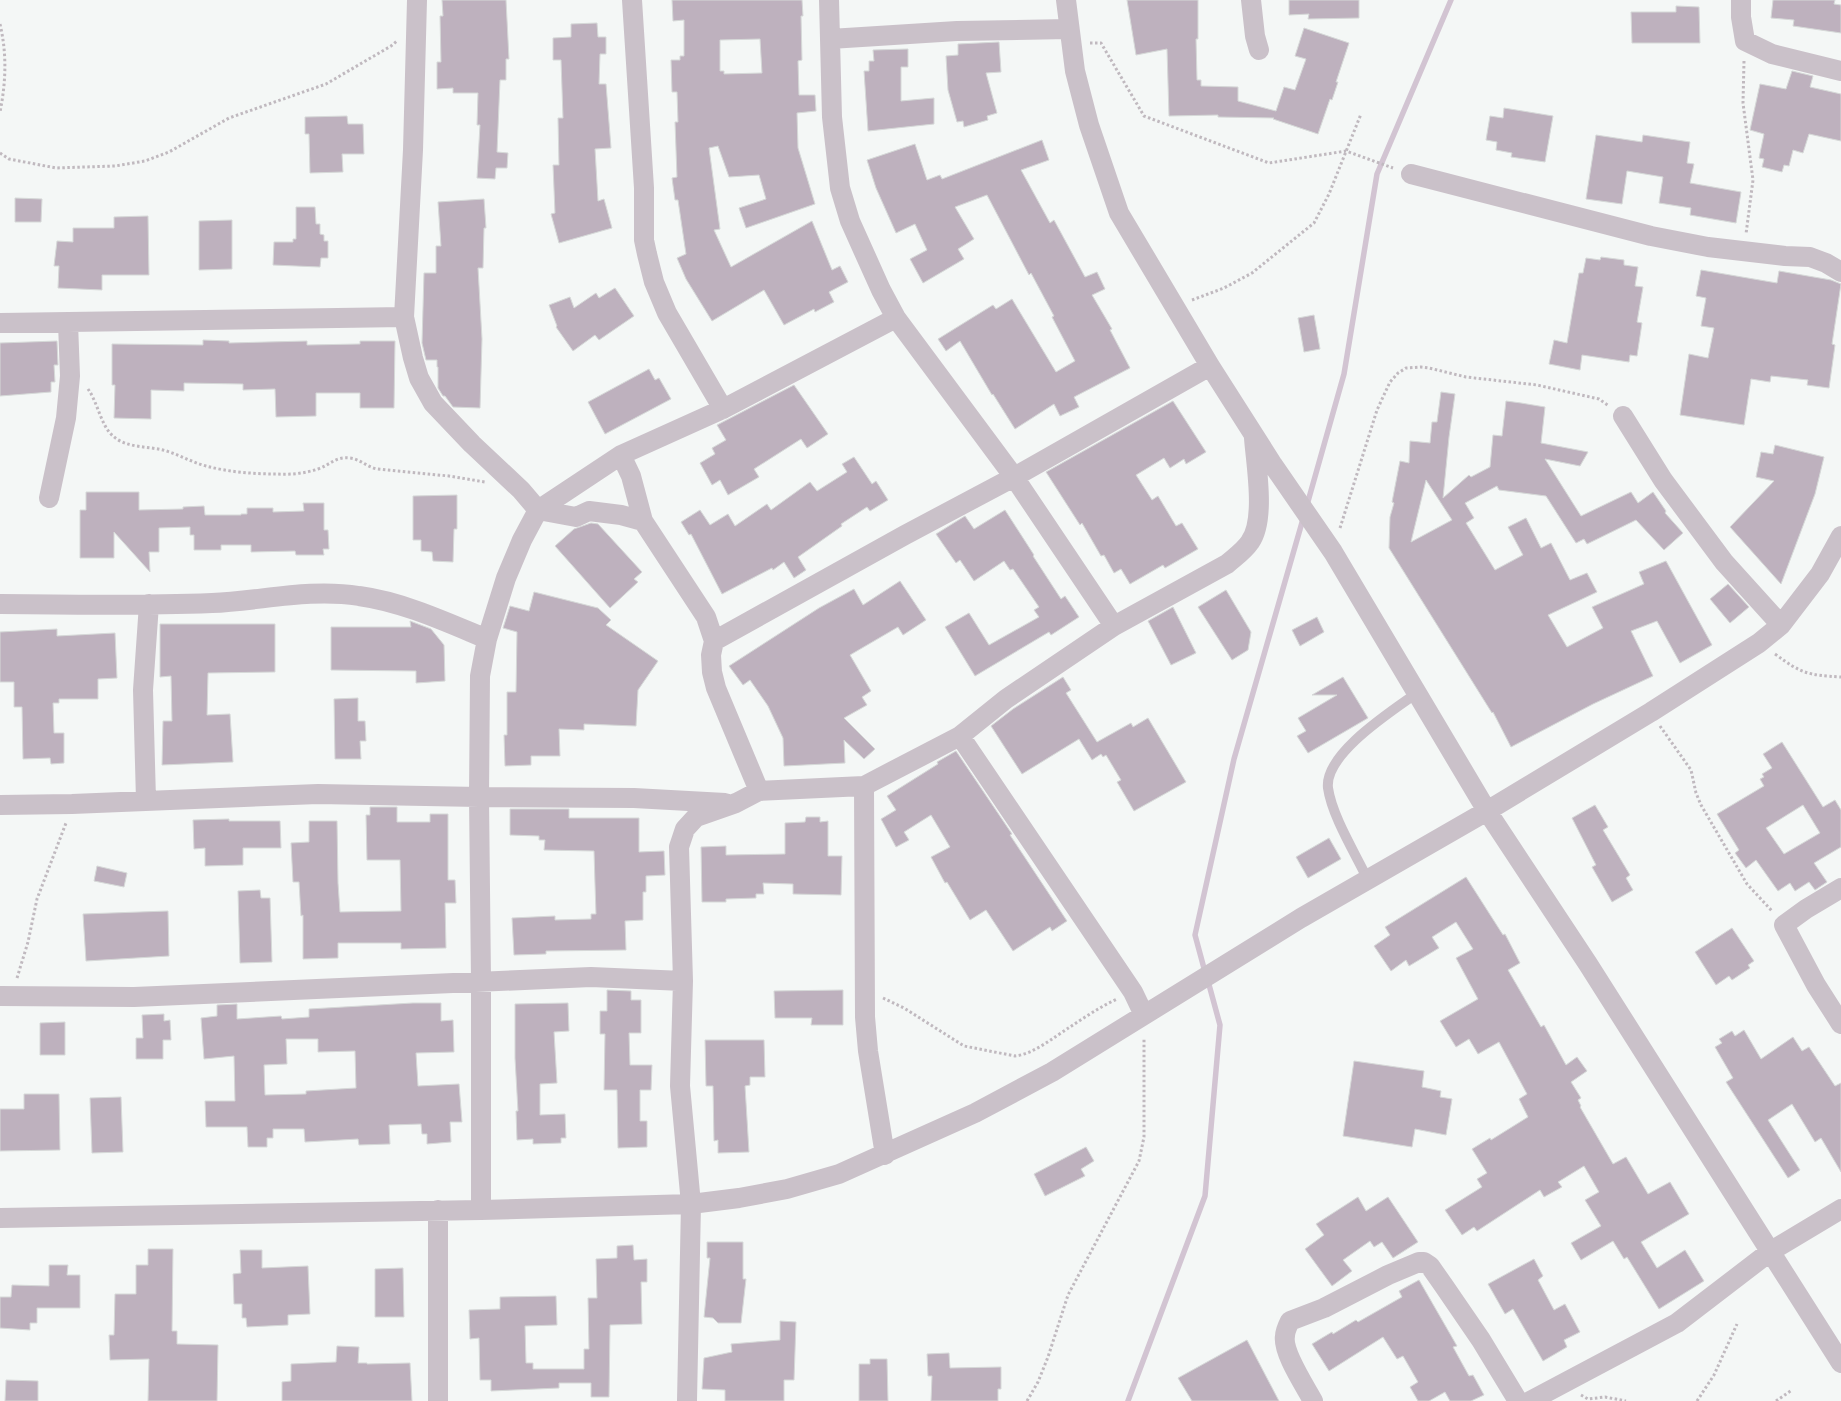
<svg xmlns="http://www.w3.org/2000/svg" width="1841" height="1401" font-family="Jost,sans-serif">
  <rect width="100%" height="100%" fill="#f4f7f6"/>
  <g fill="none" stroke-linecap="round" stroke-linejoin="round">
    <!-- stream -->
    <path stroke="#d2c4d2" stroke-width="5.5" d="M1307,505L1344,374L1377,174L1451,0
      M1205,972L1195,935L1234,759L1303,519
      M1128,1401L1205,1196L1220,1025L1208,981"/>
  </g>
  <!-- building -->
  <path fill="#beb1be" stroke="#d6d9d8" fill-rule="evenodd" d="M442,0H506L509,59H506V80H500L497,152L508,153L507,168H496L495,179L477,178L480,125H477L478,93H453V88L437,89V62H441L440,16H443Z
    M672,0H802L803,16H801L802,60L798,61L799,95H815L816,111L797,113L798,148L815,204L746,228L739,208L766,199L759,175L729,177L718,146L709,148L720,229L714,230L731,267L812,221L832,270L840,266L848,282L829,292L834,302L815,312L814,309L784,325L764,290L712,321L686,279L677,258L686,254L678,200H675L672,178L677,177L675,122H678L677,92H672L671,60H680V56H684V20L673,21ZM760,39L762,73L724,74V71H720V40Z
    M1127,0H1198V39H1196L1197,80H1201V86L1238,87V101L1276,111L1284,87L1295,90L1306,59L1295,56L1304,28L1349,43L1336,82H1338L1332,100L1330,99L1318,134L1273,119L1274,118L1218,117V115L1169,116L1167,49L1136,55Z
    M1289,0H1359V18L1308,19L1309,14L1289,15Z
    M1773,0H1835L1834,4L1841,5V33L1793,26L1794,20L1771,18Z
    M1676,6L1699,7L1700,43H1632L1631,12H1676Z
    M597,23L598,37H606V54H600L599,84H606L611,148L595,149L598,201L604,199L612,228L559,243L551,214L555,213L553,165H559L558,118H563L561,60H553V38L571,37V24Z
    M999,42L1001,72L986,73L997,113L987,116L988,120L964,127L963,121L957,122L948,90L946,56L958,55V44Z
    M908,49V67H901V101L934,98V124L868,131L864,71H869V61H874L873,50Z
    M1792,71L1813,76L1810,87L1841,94V141L1809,134L1803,153L1793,150L1789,166L1784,165L1782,172L1762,167L1764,159L1759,158L1764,134L1750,130L1760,84L1786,89Z
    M1504,108L1553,116L1545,162L1511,157L1512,153L1496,150L1497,142L1486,140L1490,116L1503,118Z
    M347,116L348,124H363L364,154H342L343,172L310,173L309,134H305V117Z
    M1596,135L1642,142L1643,135L1690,142L1687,163L1694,164L1690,183L1741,192L1736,223L1690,215L1691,208L1659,203L1663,177L1627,171L1622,204L1586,199Z
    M1042,140L1049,160L1021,170L1050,223L1054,220L1085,277L1097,272L1105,289L1092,295L1112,329L1110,330L1130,368L1074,397L1079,407L1060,416L1054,404L1015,429L993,394L992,395L960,341L946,351L938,339L993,305L996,309L1012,299L1056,372L1075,361L1052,317L1054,316L1031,273L1029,275L987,195L955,207L974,239L958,249L964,259L923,283L910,259L927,250L915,224L896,233L876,188L867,160L915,144L927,180L940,175L942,179Z
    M15,198L42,199L41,222H15Z
    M484,199L486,228H484L483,268H478L482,339L480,408L453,407L445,396H443L438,388V367H437V360H426L422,343L424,273H436V246H441L438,202Z
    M296,207H315L316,224H320V234L324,235V241H328V258H321L320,267L273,265L274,242H293V239H296Z
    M148,216L149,275H102V290L58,288L59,266H54L57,241L73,242V228H114V217Z
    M232,220V269L199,270V221Z
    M1601,257L1624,260V265L1638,267L1635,286L1643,287L1637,322L1642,323L1637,356L1630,355L1629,362L1582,355L1580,370L1549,364L1554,340L1567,343L1579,273H1583L1586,258L1600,260Z
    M1701,270L1777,283L1779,271L1831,280L1841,284L1832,344L1835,345L1829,388L1807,385L1808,380L1771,376L1770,382L1751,379L1744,425L1680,415L1689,354L1708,358L1714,328L1701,326L1706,298L1696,296Z
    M615,288L634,316L599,340L595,335L573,351L556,327L557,326L549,305L570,297L574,308L596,293L599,298Z
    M1314,315L1320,349L1304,352L1298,318Z
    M203,340L229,341V343L307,341V345L360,344V341H395L394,408H360V393H316V416L276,417L275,389L243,390V384L184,383V391L151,390V419L114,418L115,385H112V344L203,345Z
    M57,341L58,365H54L55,382H51V392L0,396V343Z
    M649,369L655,380L659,378L671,399L605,434L588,402Z
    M794,385L828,434L807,448L801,439L754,469L759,477L728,495L720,480L712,485L700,463L715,454L712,448L726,440L717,425Z
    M1441,392L1455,394L1449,437L1443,498L1469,475L1471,477L1490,467L1493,435L1502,436L1506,401L1521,403L1545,407L1541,443L1588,452L1580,466L1545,459L1581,516L1631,492L1638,503L1653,492L1666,511L1665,513L1683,533L1664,550L1636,520L1587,544L1584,539L1576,543L1546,496L1499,490L1497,486L1465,503L1474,518L1466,523L1495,570L1523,555L1508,527L1526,518L1541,548L1551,543L1570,580L1587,573L1597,592L1548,615L1567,647L1603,628L1592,607L1644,584L1639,572L1666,561L1712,645L1680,663L1657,621L1631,631L1653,676L1593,704L1511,747L1493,712L1492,713L1389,548L1390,517L1394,503L1392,502L1400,461L1409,463L1410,441L1430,443L1432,422H1437ZM1426,480L1452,520L1411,542Z
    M1173,401L1206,452L1186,464L1184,459L1170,468L1164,458L1136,475L1152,500L1158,496L1176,526L1182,523L1198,549L1165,568L1163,565L1130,584L1121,569L1114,573L1104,555L1101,556L1082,523L1080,525L1046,472Z
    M1775,445L1824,457L1815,494L1781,584L1730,527L1774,481L1756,477L1761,452L1773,454Z
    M854,457L872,484L876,481L888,500L870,511L867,507L841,524L842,526L798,557L806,570L794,578L784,562L773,570L772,568L722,594L691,534L689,535L681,522L700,510L710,525L728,514L735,526L767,504L771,510L810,482L817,491L847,472L842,464Z
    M86,492H139V510L183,509V507L204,506L205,515H241V514H247V508H273V512L304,511L303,503H324V530H328L329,549H323L324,555H296L295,551L251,552V545H221V550H194V535H190V527L159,528V552H149L150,572L114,532V558H80V510H86Z
    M457,495V529H454L453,562L433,561L432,552L421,551V540H413V496Z
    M1005,510L1034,555L1033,556L1061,599L1065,596L1079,617L1051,635L1049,632L975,676L945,627L969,613L989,645L1039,617L1034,610L1039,607L1013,569L1010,570L1004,561L974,581L960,560L956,563L936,534L965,516L974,529Z
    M591,523L598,524L642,572L634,579L638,582L610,608L555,546L574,529Z
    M900,581L926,620L903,635L898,627L850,655L871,691L862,697L867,705L844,718L875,749L864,759L844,740L845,763L784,766L783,738L768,706L750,680L743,685L729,666L819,608L854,589L863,605Z
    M1728,584L1749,607L1730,623L1710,599Z
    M1226,590L1251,632L1248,650L1232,660L1198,607Z
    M534,592L598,608L611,620L606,625L658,661L638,690L636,726L584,724V730L559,729L560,756H531V765L505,766L504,735H507V692H516L517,632L503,628L510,606L529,611Z
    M1173,607L1196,653L1171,665L1148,621Z
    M1317,617L1324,632L1300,646L1292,630Z
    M410,621L431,629L444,645L445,681L416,683V671L331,670V627H411Z
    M160,624H275V672L208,673L207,715L230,714L233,762L162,765L163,721H172L171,676L160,677Z
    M57,629V636L115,633L117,678L98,679V699H59V703H53L54,733H64V763L51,764L50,758L23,759L22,707H14V682H0V632Z
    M1063,677L1071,690L1066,693L1097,742L1131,723L1133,727L1148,718L1186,782L1134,811L1117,782L1121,780L1106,755L1103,757L1101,754L1092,760L1079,739L1022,774L991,726L1013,709Z
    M1343,677L1368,718L1308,753L1297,736L1306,731L1298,718L1337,695H1312Z
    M358,698V721H365L366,741H360L361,759H335L334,699Z
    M1782,742L1823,807L1835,800L1841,810V847L1814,863L1827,882L1815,890L1809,882L1795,891L1790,883L1778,891L1756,860L1746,868L1735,853L1739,850L1717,814L1764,786L1760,779L1764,777L1762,774L1772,768L1763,754ZM1803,805L1820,833L1784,854L1766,828Z
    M956,751L1012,834L1010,835L1067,921L1052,931L1050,927L1013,951L986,910L970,920L947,882L945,883L931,857L950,847L931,815L904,832L909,840L896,847L881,819L896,810L887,796L938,764L937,762Z
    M1595,805L1608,827L1603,830L1630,875L1626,878L1633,890L1612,902L1592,867L1596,865L1572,818Z
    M370,807H397V822H430V814H448V880H455L456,903H445L446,948L401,949V943H338V958L303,959V915L301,916L299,882H293L291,843L309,842V821H337L338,883L340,912L401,911L400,860H367L366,815H370Z
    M510,809H569V818H639V852L664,851L665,875L646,876V892H643V920L625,921L626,950L546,951V954L514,955L512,918L555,916V920L591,919V914H596L595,884L594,851L544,850L545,840H539V836L510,835Z
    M806,817H820V822L828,821V856H842L841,895L793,894V884L763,883L764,894H756V898L726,899V902H702L701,847L726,846V855L785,854V823L805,822Z
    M229,819V821H280L281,848H243V865L205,866V848L194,849L193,820Z
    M1329,838L1341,859L1308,878L1296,857Z
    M97,866L127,873L124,887L94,881Z
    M1466,877L1503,935L1505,934L1520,963L1508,970L1541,1027L1544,1025L1566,1065L1577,1057L1587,1071L1571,1082L1581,1098L1578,1100L1581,1106L1580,1107L1613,1164L1626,1157L1648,1194L1670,1182L1689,1214L1641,1242L1657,1268L1685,1250L1704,1281L1659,1309L1627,1257L1624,1259L1613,1241L1581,1260L1571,1243L1601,1226L1585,1200L1599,1192L1584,1166L1558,1182L1562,1187L1544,1197L1540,1190L1477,1231L1474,1227L1462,1235L1445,1210L1482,1187L1477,1179L1487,1173L1472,1149L1490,1138L1491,1140L1528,1117L1519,1099L1527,1094L1499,1042L1478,1054L1469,1039L1456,1047L1440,1021L1478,999L1456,958L1473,949L1456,922L1432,937L1439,948L1409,966L1406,960L1391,971L1374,946L1390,935L1385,927Z
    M260,890L261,898H270L272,962L240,963L238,891Z
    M168,911L169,956L86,961L83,914Z
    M1732,928L1754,961L1748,965L1750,968L1732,980L1729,976L1716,985L1695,952Z
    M607,990L631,991V1000H641V1033H629L630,1065H652L651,1090H640V1121H647V1147L618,1148L617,1090H604L605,1034H600V1011H607Z
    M843,990V1025H811L812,1018H775L774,991Z
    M413,1003H441V1021L453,1020L454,1052L416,1053L418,1086L459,1084L462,1122H450L451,1142L427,1144V1134H422L421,1124L389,1125L390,1144L359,1145L358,1139L305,1142L304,1129H273V1138H267V1147H248L247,1127H206L205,1101H235L234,1056L204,1059L201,1018L217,1016V1005L237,1004V1019L281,1016L282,1019L309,1017V1009ZM286,1039H318V1052L355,1051L356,1088L306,1091V1094L265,1095L264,1065L287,1064Z
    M568,1003L569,1031L554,1032L557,1083L540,1084V1115L565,1114L566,1138H561V1143L533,1144V1139L517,1140L516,1111H518L515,1058V1004Z
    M164,1014V1021L170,1020L171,1040H163V1059H136V1038H143L142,1015Z
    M65,1022V1055H40V1023Z
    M1744,1030L1761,1059L1793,1037L1802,1051L1809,1047L1835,1086L1841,1083V1172L1821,1138L1815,1142L1792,1104L1768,1120L1800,1170L1788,1178L1726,1082L1733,1078L1715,1047L1722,1043L1719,1039L1732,1031L1735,1036Z
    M705,1040H764L765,1077H750V1085L745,1086L749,1152L718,1153V1140L714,1141L713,1086H706Z
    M1354,1061L1424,1071L1422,1087L1441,1091L1440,1097L1452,1099L1446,1135L1415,1129L1412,1147L1343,1136Z
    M24,1094H59L60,1150L0,1151V1109H24Z
    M121,1097L123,1152L92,1153L90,1098Z
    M1086,1147L1094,1161L1081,1169L1085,1176L1045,1196L1034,1174Z
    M1358,1197L1366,1211L1388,1197L1418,1242L1393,1258L1382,1242L1374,1247L1370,1241L1343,1260L1352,1271L1332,1286L1305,1249L1324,1235L1316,1224Z
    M707,1242H743V1279H746L741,1323H718L713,1318L704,1317L710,1258H707Z
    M633,1245L634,1260L647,1259V1282H641L642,1324L610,1325L609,1397H591V1383H559V1388L491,1391V1380H480L479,1338L470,1339L469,1310L500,1309V1297L556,1296L557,1325L525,1326L526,1363H533V1369H584V1349H589L588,1298H597L596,1259L617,1258V1246Z
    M148,1249H173L172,1331H177V1344L218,1345L217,1401H148L149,1359L110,1360L109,1335H114L115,1294H136V1265H148Z
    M240,1250H262V1268L308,1266L310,1314L288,1315V1325L247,1327L246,1318H242V1304H234L233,1274L241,1273Z
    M1534,1259L1543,1276L1538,1280L1554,1310L1565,1304L1580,1332L1564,1340L1567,1347L1543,1361L1513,1309L1505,1314L1488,1284Z
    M49,1265H68L67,1275H80V1308H37V1323H30V1330L0,1328V1297H11L12,1285L49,1286Z
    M403,1268L404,1317H375V1269Z
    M1419,1280L1457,1346L1453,1347L1469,1376L1473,1375L1484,1395L1471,1401H1450L1445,1392L1429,1401H1418L1410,1387L1418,1382L1403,1356L1397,1359L1383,1337L1329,1371L1312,1344L1332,1332L1333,1334L1356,1320L1358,1322L1402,1297L1399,1291Z
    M780,1321L796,1322L794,1380H784V1401H725V1390L702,1389L704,1358L732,1352L731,1344L780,1340Z
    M1247,1340L1279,1401H1192L1178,1378Z
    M337,1346L359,1347L358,1363H367V1364L410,1363L412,1401H282V1382L291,1381V1364L336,1362Z
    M949,1353L950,1368L1001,1367V1389H998V1401H931L932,1376H928L927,1354Z
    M870,1359H887L888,1401H859V1364H870Z
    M6,1380L38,1381V1401H5Z"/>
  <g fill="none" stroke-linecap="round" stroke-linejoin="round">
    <!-- path -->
    <path stroke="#c0b9bf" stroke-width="3" stroke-dasharray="2.5 2.5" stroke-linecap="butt" d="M0,24C7,54 6,82 0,112
      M1090,43H1101L1144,116L1269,163L1346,151L1393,168
      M1744,61L1743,103L1753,180L1746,234
      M0,153L9,159L56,168L115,166L145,161L169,152L229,118L326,84L391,46L397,41
      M1192,300L1224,288L1252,273L1314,223L1329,194L1361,114
      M88,389C98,403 101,426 113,436C126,448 146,446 163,450C178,454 191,462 206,466C228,472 254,474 277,474C291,475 306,473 318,469C330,465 336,456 350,458C360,459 367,467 377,469L449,476L485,482
      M1340,528L1377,410L1390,382L1398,373L1406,368L1421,367L1429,368L1466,377L1537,385L1599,399L1609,406
      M1775,654C1802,674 1808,675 1841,677
      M1660,726L1691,770L1696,793L1701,805L1747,884L1772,911
      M17,978L28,942L37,899L66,823
      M883,998L904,1008L964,1046L1015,1056C1034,1054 1054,1037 1070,1027C1085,1017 1100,1007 1117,999
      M1581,1395L1588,1399L1605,1397L1626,1401
      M1027,1401L1038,1382L1048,1357L1068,1295L1139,1161L1144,1137V1038
      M1697,1401L1714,1375L1737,1324
      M1776,1401L1792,1390"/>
    <!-- lane -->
    <path stroke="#cac1c9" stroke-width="10" d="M1368,880C1355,853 1332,816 1328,788C1324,754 1392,711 1417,693"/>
    <!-- street -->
    <path stroke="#cac1c9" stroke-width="20" d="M417,0L413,150L404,317L413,358L419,378L433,403L472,444L521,490L538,510L576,517L589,511L621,515L643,521
      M632,0L644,188V240L647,254L654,282L667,313L723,409
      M829,0L832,117L840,188L850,221L881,290L896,318L1014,477L1114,626
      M1066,0L1075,71L1089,125L1119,213L1210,366L1273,465L1333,552L1487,811L1588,964L1841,1363
      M1251,0L1255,36L1259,50
      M1741,0V17L1745,41L1772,54L1841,71
      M830,39L957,31L1069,29
      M1411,174L1651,236L1708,247L1785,256L1810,257L1826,263L1841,272
      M0,323L404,317
      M1623,416L1663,480L1724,562L1781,625
      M621,455L631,476L643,521L706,617L714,641L711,655L712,672L716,688L759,791
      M49,498L66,418L70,376L68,323
      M0,604C70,605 141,606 212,603C261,601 309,588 359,596C403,602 446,622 487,639
      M714,641L905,535L1014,477L1210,366
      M960,736L1133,992L1144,1015
      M864,786L865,1017L868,1051L885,1155
      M146,800L143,690L149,604
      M0,805L72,804L318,794L479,797L634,798L725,803
      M1841,888L1806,909L1784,925L1816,985L1841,1024
      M0,996L134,997L591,977L683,981
      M438,1210V1401
      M481,1210V981L479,797L480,676L487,639L506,578L522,540L538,510L621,455L723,409L896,318
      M0,1218L481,1210L691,1204L739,1198L787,1189L839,1174L975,1113L1052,1072L1301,918L1487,811L1651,712L1759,643L1781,625L1820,574L1841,536
      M687,1401L691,1204L680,1086L683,981L679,847L685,829L696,817L736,803L759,791L864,786L960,736L1006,699L1114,626L1227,564C1235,557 1244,551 1250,542C1266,520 1256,465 1254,438
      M1313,1401C1305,1386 1282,1352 1285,1336C1285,1331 1288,1325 1290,1321L1324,1308L1388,1275L1419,1262H1424L1430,1266L1444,1286L1481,1340L1518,1401
      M1530,1401L1677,1323L1771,1251L1841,1209"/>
  </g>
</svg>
